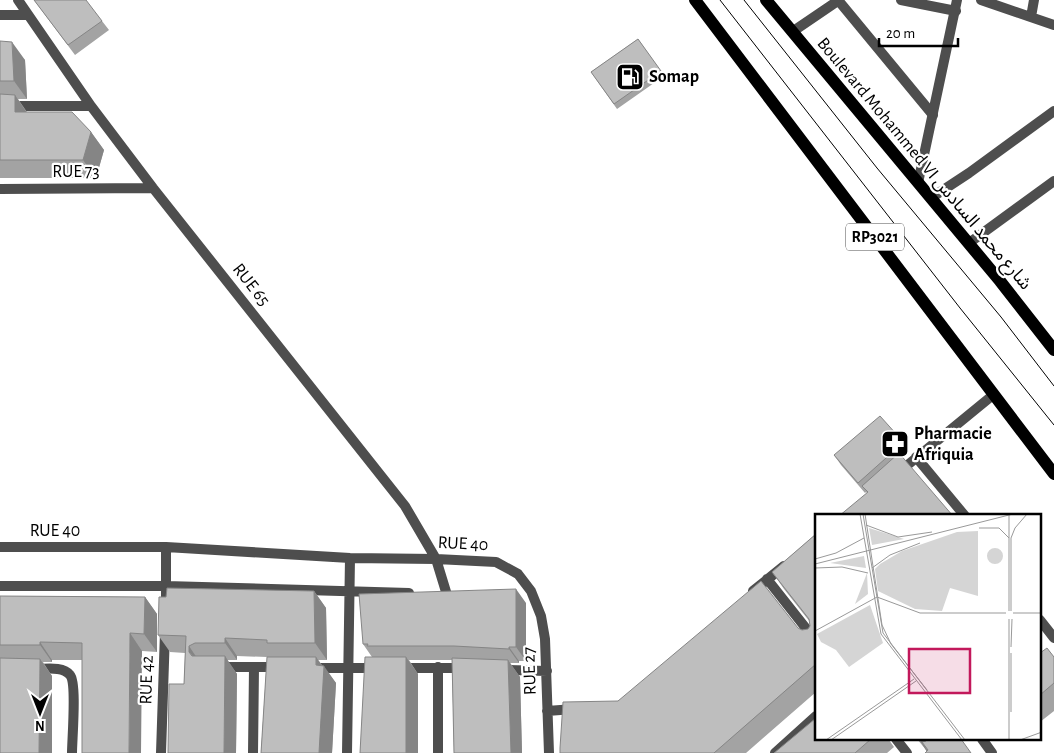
<svg xmlns="http://www.w3.org/2000/svg" width="1054" height="753" font-family="'Alegreya Sans','Noto Sans Arabic',sans-serif">
  <rect width="100%" height="100%" fill="#fff"/>
  <g fill="none" stroke-linecap="round" stroke-linejoin="round">
    <!-- service -->
    <path stroke="#4e4e4e" stroke-width="10" d="M838,0L933,115
      M901,0L956,11
      M792,32L839,0"/>
    <!-- minor -->
    <path stroke="#4e4e4e" stroke-width="10" d="M18,0L91,106L153,188L405,506L436,559L447,595
      M981,0L1054,25
      M0,15H28
      M1031,17L1034,0
      M0,106H91
      M918,183L957,0
      M0,189L153,188
      M916,457L965,516
      M899,472L993,395
      M0,547H166L350,558L436,559L496,562L518,574L531,591L541,616L545,639L549,753
      M767,579L816,641
      M0,586H166L409,593
      M753,591L784,566
      M166,610V547
      M1040,620L1054,638
      M218,667H279
      M438,667V753
      M313,668H376
      M401,668H466
      M36,669C46,669 63,666 70,675C77,683 72,739 72,753
      M503,670L547,671
      M547,711L574,709
      M896,739L907,753
      M982,739L992,753
      M161,753L165,632
      M253,753L254,667
      M347,753L350,558
      M775,753L816,716"/>
    <!-- tertiary -->
    <path stroke="#4e4e4e" stroke-width="10" d="M931,198L969,173L1054,111
      M969,243L1054,181"/>
    <!-- primary -->
    <path stroke="#000" stroke-width="12" d="M695,0L1054,474
      M766,0L1000,281L1054,350"/>
    <!-- tram -->
    <path stroke="#000" stroke-width="1" d="M720,0L960,308L1054,425
      M744,0L877,168L1001,317L1054,386"/>
  </g>
  <!-- wall -->
  <path fill="#a3a3a3" d="M34,0L102,21L109,30L75,55Z
    M638,39L664,76L617,109L591,72Z
    M0,41L25,60L27,99H18L27,112L91,132L104,150L96,178H0Z
    M898,436L905,446L897,453L898,454L867,493L866,492L865,493L841,465L834,455Z
    M816,534V692L746,753H560L618,701L798,628L802,630L808,629L810,626V622L784,589L772,572Z
    M314,591L326,608L327,660H318L336,683L332,753H261L267,657L237,656V660H227L237,674L236,753H168L184,684L185,653L170,652L158,635Z
    M0,596L145,597L157,614V652L142,651L82,660H52V662H43L52,676V753H0Z
    M526,603V661H519V663H510L520,677L522,753H454L452,660H409L418,674V753H360L372,657L363,644Z
    M1040,653L1054,657V711L1040,722Z
    M816,739H890L889,740L894,747L887,753H774Z
    M917,739H961L927,751Z"/>
  <!-- shaded-wall -->
  <path fill="#858585" d="M12,42L25,60L27,99L14,81Z
    M15,95L27,113L15,112Z
    M91,132L104,150L96,178L83,160Z
    M516,589L526,603V661L516,647Z
    M314,591L326,608L327,660L315,643Z
    M145,597L157,614V652L144,634Z
    M130,633L142,651L141,753H129Z
    M225,638L237,656V660L225,643Z
    M40,642L52,660V662L40,645Z
    M189,646L201,664L189,652Z
    M509,647L519,661V663L509,649Z
    M225,656L237,674L236,753H224Z
    M316,657L324,668V666L336,683L332,753H319Z
    M406,657L418,674V753H406Z
    M40,659L52,676V753H39Z
    M508,660L520,677L522,753H511Z
    M919,739H924L930,748L922,742L928,751L927,752Z"/>
  <!-- building -->
  <path fill="#bebebe" stroke="#858585" d="M34,0H86L102,21L68,45Z
    M638,39L661,71L614,104L591,72Z
    M0,41L12,42L14,81H0Z
    M0,94L15,95V112H72L91,132L83,160H0Z
    M880,416L898,436L890,443L895,450L858,483L834,455Z
    M899,453L953,516H839L868,492L862,486Z
    M816,534V664L714,753H560V748L563,702L618,701L761,581L798,628L802,630L808,629L810,626L809,619L772,572Z
    M167,588L314,591L315,643H267V640L225,638V643H195L189,646V652L192,656H225L224,753H168L169,684H184L186,636L158,635L159,597H166Z
    M516,589V647H509V649L454,646H367L368,644H363L359,594Z
    M0,596L145,597L144,634L130,633L129,753H82V643L40,642V645H0Z
    M1047,648L1054,657V683L1040,695V653Z
    M267,657H316V665L324,666L319,753H261Z
    M365,657H406V753H360Z
    M0,658L40,659L39,753H0Z
    M452,658L508,660L511,753H454Z
    M816,718V739H871L855,753H774Z
    M928,739H961L971,753H925L928,750L922,742L926,741Z"/>
  <!-- icons -->
  <defs>
    <symbol id="fuel-square" viewBox="-11 -11 22 22"><rect x="-9" y="-9" width="18" height="18" rx="4" fill="#000" stroke="#fff"/><path d="M-5.5-6h7V0h2V4h1.3V-2.5L3-4.5l.8-.8L6-3V5H2.5V1h-1V6h-7ZM-4.2-4.7v3.2H.2V-4.7Z" fill="#fff"/></symbol>
    <symbol id="pharmacy-square" viewBox="-11 -11 22 22"><rect x="-9" y="-9" width="18" height="18" rx="4" fill="#000" stroke="#fff"/><path d="M-2-6h4v4h4v4h-4v4h-4v-4h-4v-4h4Z" fill="#fff"/></symbol>
  </defs>
  <g fill-rule="evenodd">
    <use href="#fuel-square" x="614" y="61" width="32" height="32"/>
    <use href="#pharmacy-square" x="879" y="428" width="32" height="32"/>
  </g>
  <g text-anchor="middle" dominant-baseline="central" stroke-width="4.5" stroke-linejoin="round" paint-order="stroke">
    <!-- shield labels -->
    <rect fill="#fff" stroke="#4c4c4c" stroke-width="1" x="846" y="223.5" width="58" height="27" rx="4"/>
    <g font-size="16" font-weight="bold" fill="#000">
      <text x="875" y="237">RP3021</text>
    </g>
    <!-- poi labels -->
    <g font-size="18" font-weight="bold" fill="#000" stroke="#fff" text-anchor="start">
      <text x="649" y="77">Somap</text>
      <text x="914" y="434">Pharmacie<tspan x="914" dy="21">Afriquia</tspan></text>
    </g>
    <!-- street labels -->
    <g font-size="18" fill="#000" stroke="#fff">
      <text transform="translate(924 164) rotate(50)">Boulevard Mohammed VI شارع محمد السادس</text>
      <text x="76" y="172">RUE 73</text>
      <text transform="translate(251 285) rotate(52)">RUE 65</text>
      <text x="55" y="531">RUE 40</text>
      <text transform="translate(463 544) rotate(3)">RUE 40</text>
      <text transform="translate(530 671) rotate(-92)">RUE 27</text>
      <text transform="translate(147 680) rotate(-88)">RUE 42</text>
    </g>
  </g>
  <!-- overview -->
  <g transform="translate(815 514)">
    <rect width="226" height="226" fill="#fff"/>
    <path d="M54,14L89,25L57,31ZM163,17V82L135,74L127,97L100,95L63,77L60,55L65,50L87,37L142,18ZM172 42a8 8 0 1 1 16 0a8 8 0 1 1-16 0ZM49,42L51,54L15,49ZM52,59L53,80L40,90ZM55,91L68,129L34,153L21,136L6,128L2,120Z" fill="#d5d5d5"/>
    <path fill="none" stroke="#999" stroke-width="1" d="M45,0L66,120L147,226M48,0L68,119L150,226M50,0L67,111L76,130L112,176M51,11L83,23L117,18M164,14H184L194,24M196,24L200,14L212,0M0,45L21,39L49,24M0,50L198,0M0,54L27,53L53,59M57,54L75,41L105,29M194,97V1M196,97V24M198,99H227M0,117L62,83L105,99H191M196,133L197,105M196,198V139M11,226L99,165M16,226L101,167M194,226V105M205,226L227,218"/>
    <path fill="#c2185b" fill-opacity="0.15" stroke="#c2185b" stroke-width="2.5" d="M94,135H155V179H94Z"/>
    <rect width="226" height="226" fill="none" stroke="#000" stroke-width="2.5"/>
  </g>
  <!-- north arrow -->
  <g transform="translate(40 713) rotate(180)" stroke="#ffffff" stroke-width="4" paint-order="stroke">
  <path d="M0-4L9 19L0 12L-9 19Z" fill="#000000"/>
  <text y="-8" font-size="14" font-weight="bold" text-anchor="middle" fill="#000000">N</text>
  </g>
  <!-- scale -->
  <path d="M879 38v8h79v-8" fill="none" stroke="#000000" stroke-width="2.5"/>
  <text x="886" y="38" font-size="15" fill="#000000" stroke="#ffffff" stroke-width="4" paint-order="stroke">20 m</text>
</svg>
